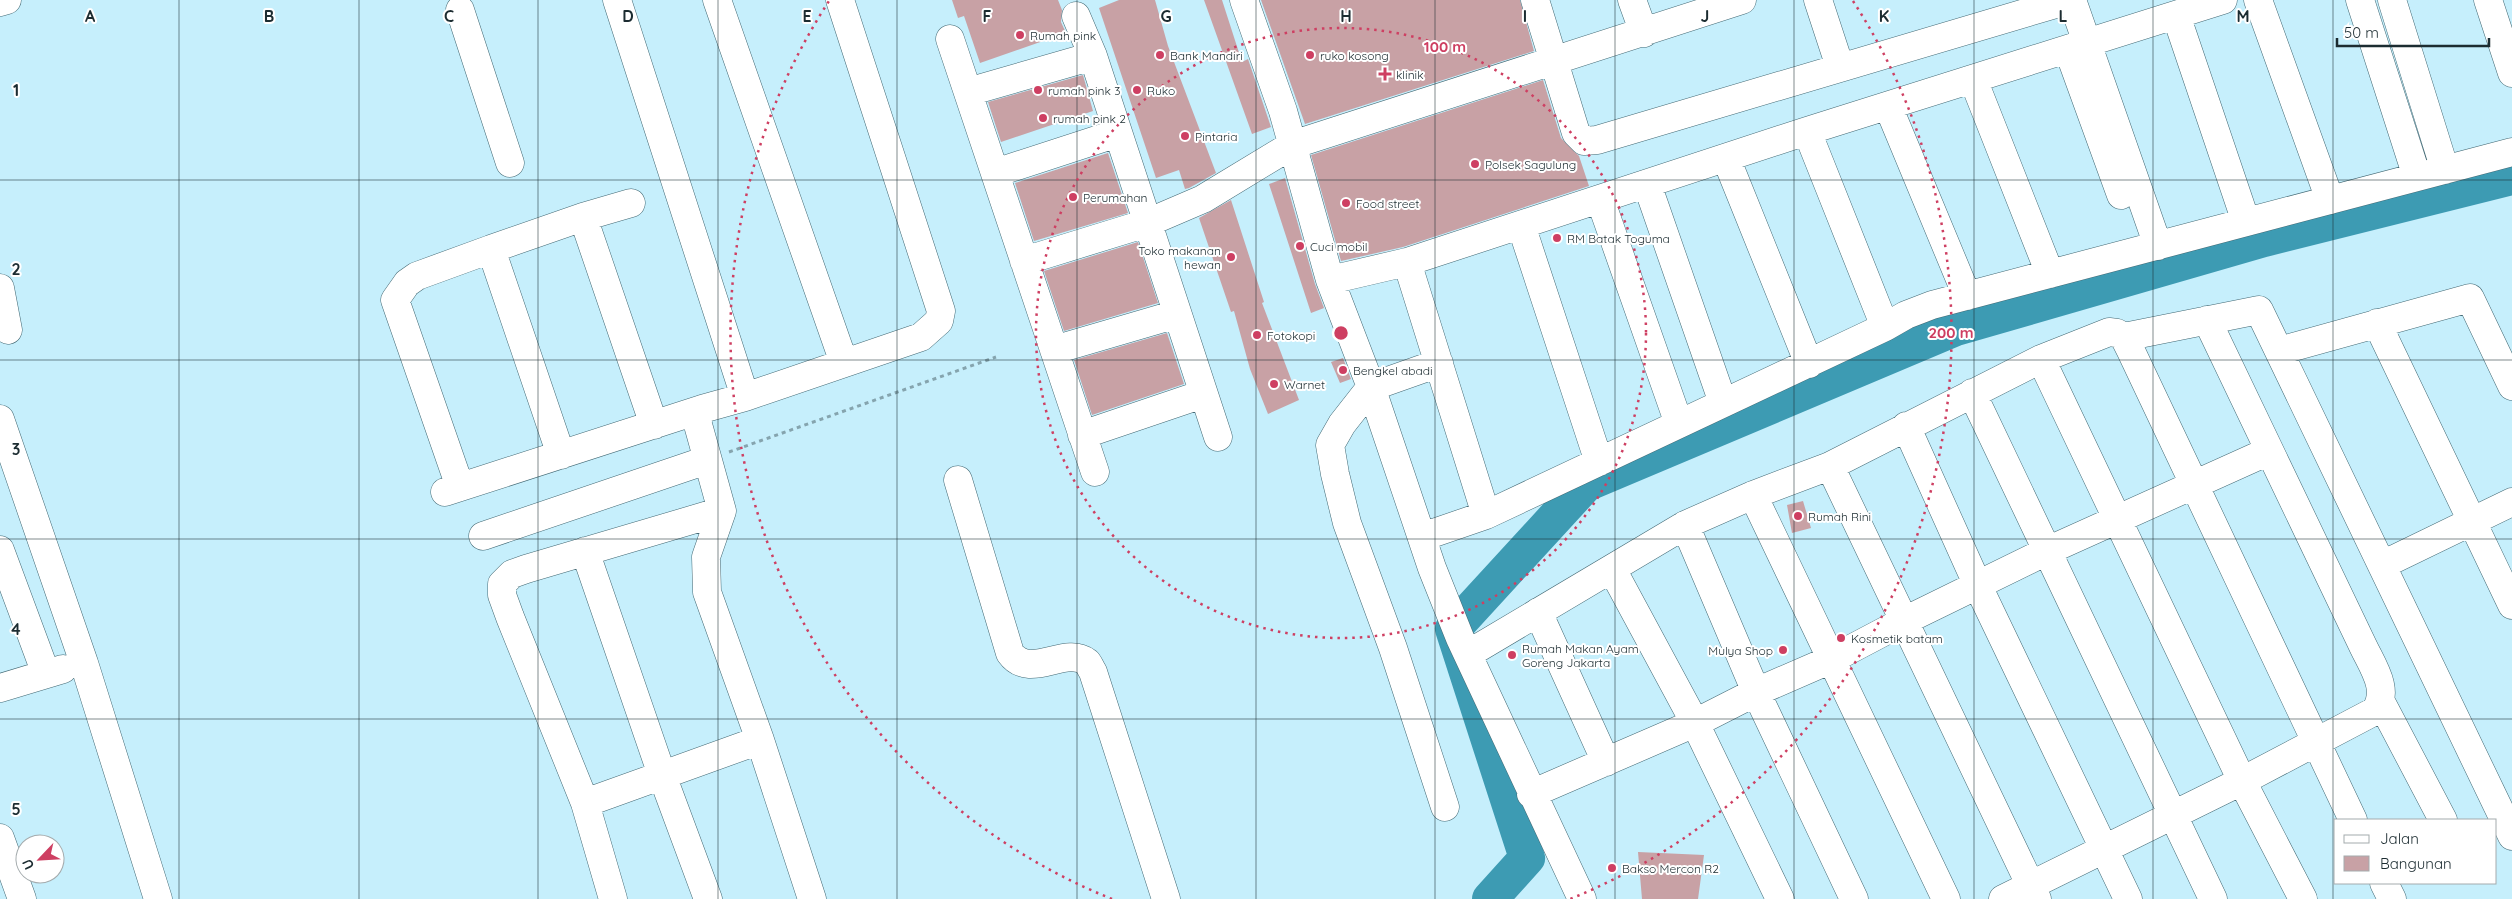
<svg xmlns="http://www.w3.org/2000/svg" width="2512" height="899" font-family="Quicksand,sans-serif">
  <rect width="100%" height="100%" fill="#c6effc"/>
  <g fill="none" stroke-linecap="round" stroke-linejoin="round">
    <!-- river -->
    <path stroke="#3d9bb3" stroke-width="36" d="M1490,899L1527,858L1453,629L1586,484L1956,328L2264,239L2512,177"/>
  </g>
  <!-- building -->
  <path fill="#c8a1a5" d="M952,0H1058L1062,10L1061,22L1066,33L980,63L964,16L958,18Z
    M1119,0H1155L1168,46L1216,173L1189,188L1185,189L1179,170L1156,178L1099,8Z
    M1204,0H1222L1242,62L1248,59L1271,127L1252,134Z
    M1261,0H1520L1534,51L1305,124Z
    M1083,75L1093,111L1001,142L988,102Z
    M1543,80L1561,138L1579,156L1589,186L1403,247L1341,261L1311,155Z
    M1108,153L1128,213L1034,241L1015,183Z
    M1285,178L1315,284L1324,308L1311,313L1269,184Z
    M1231,200L1264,302L1262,303L1299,400L1268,414L1250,369L1234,311L1231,312L1199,218Z
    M1138,242L1158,303L1064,331L1044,271Z
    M1167,333L1184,384L1092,415L1074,360Z
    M1343,358L1351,379L1340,383L1331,362Z
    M1803,501L1811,528L1792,533L1787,505Z
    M1638,852L1704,855L1698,899H1642Z"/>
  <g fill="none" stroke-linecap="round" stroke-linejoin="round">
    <defs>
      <path id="minor" d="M617,0L745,397
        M717,0L844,363
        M1244,0L1283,111L1330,280L1371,387L1432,568L1460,638L1582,899
        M1535,0L1576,133L1584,141L1597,140L2069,0
        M1632,0L1644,33
        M1818,0L1840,67
        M2072,0L2158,246
        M2258,0L2330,200
        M2360,0L2417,177
        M2392,0L2445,170
        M2488,0L2512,73
        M0,2L7,0
        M460,10L510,163
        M2176,15L2246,222
        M1076,16L1093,56L1218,437
        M950,39L1095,472
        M2068,49L2121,195
        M1973,79L2050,274
        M968,92L1093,56
        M1888,106L1967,296
        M1807,131L1885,327
        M1726,158L1809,364
        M995,173L1118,133
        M1647,184L1723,403
        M1600,199L1679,424
        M583,217L631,203
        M1521,225L1599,462
        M491,249L583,217L654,425
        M1024,261L1147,223L1203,199L1292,145L1742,0
        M1407,262L1486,515
        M1330,280L1407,262L1807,131L2223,0
        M0,288L8,330
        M2377,323L2512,605
        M2124,337L2259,310L2512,836
        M1054,350L1177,314
        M2279,351L2470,298L2512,386
        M2041,359L2242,781L2303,899
        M1439,363L1371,387L1342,424L1330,445L1335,474L1347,523L1393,648L1445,807
        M1972,393L2213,899
        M0,419L84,663L158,899
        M1906,426L1978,586L2128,899
        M1082,435L1203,394
        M1830,466L2037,899
        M958,480L1010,653C1030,681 1065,645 1087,662C1089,664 1091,669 1093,672L1166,899
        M460,487L395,300L407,283L417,276L491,249L561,455
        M445,492L702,409
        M1753,495L1946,899
        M1685,525L1756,692L1854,899
        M483,536L707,460
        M1422,537L1486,515L1885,327L1906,315L1932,305L2512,152
        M0,550L46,674
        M585,551L662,775L708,899
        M2382,565L2512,502
        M1612,569L1695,723L1780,899
        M1538,612L1606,762
        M1468,654L1685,525L1753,495L1830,466L2041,359L2109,332L2117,333L2124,337L2131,351L2353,820
        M0,688L63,669
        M2381,702L2443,820
        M1531,794L1695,723L1756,692L1832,659L1906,620L2047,551L2269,451
        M585,803L760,740
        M0,838L22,899
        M2384,883L2392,899
        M613,899L585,803L510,617L502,595V584L512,574L526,569L722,511
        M812,899L760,740L707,592L706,557L722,511L697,421L702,409L745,397L921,337L939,321L941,311L840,0
        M2003,899L2242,781L2375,711C2390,690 2373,667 2363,646L2207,320"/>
    </defs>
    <!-- minor casing -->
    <use href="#minor" stroke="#436974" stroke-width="29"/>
    <!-- path -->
    <path stroke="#85a4ae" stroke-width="3" stroke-dasharray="4 4" stroke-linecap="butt" d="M729,452L996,357"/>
    <!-- minor -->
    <use href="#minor" stroke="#fff" stroke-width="28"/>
  </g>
  <!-- grid -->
  <path fill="none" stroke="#1c2c31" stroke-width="1" stroke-opacity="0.55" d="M179,0V899M359,0V899M538,0V899M718,0V899M897,0V899M1077,0V899M1256,0V899M1435,0V899M1615,0V899M1794,0V899M1974,0V899M2153,0V899M2333,0V899M0,180H2512M0,360H2512M0,539H2512M0,719H2512"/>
  <!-- distance rings -->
  <g fill="none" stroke="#ce3f62" stroke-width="2.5" stroke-dasharray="2.5 5">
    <circle cx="1341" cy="333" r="305"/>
    <path d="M1112 899A610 610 0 0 1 829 1M1853 1A610 610 0 0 1 1570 899"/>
  </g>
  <!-- markers -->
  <g fill="#ce3f62" stroke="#fff" stroke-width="2">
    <circle cx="1020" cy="35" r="5"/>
    <circle cx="1160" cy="55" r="5"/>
    <circle cx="1310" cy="55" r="5"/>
    <path d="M1382.5 66.5h5v5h5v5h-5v5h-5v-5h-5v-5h5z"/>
    <circle cx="1038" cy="90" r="5"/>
    <circle cx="1137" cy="90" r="5"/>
    <circle cx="1043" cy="118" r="5"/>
    <circle cx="1185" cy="136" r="5"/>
    <circle cx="1475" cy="164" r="5"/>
    <circle cx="1073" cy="197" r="5"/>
    <circle cx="1346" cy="203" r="5"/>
    <circle cx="1557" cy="238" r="5"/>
    <circle cx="1300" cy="246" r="5"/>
    <circle cx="1231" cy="257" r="5"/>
    <circle cx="1257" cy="335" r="5"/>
    <circle cx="1343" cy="370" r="5"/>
    <circle cx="1274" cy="384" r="5"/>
    <circle cx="1798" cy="516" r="5"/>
    <circle cx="1841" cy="638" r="5"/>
    <circle cx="1783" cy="650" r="5"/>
    <circle cx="1512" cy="655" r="5"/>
    <circle cx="1612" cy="868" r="5"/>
  </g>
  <g text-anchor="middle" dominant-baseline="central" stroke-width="4" stroke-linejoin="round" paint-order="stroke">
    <!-- poi labels -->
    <g font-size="12" fill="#1c2c31" stroke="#fff" text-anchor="start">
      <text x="1030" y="35">Rumah pink</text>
      <text x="1170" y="55">Bank Mandiri</text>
      <text x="1320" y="55">ruko kosong</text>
      <text x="1396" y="74">klinik</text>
      <text x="1048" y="90">rumah pink 3</text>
      <text x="1147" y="90">Ruko</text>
      <text x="1053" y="118">rumah pink 2</text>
      <text x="1195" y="136">Pintaria</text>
      <text x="1485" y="164">Polsek Sagulung</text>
      <text x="1083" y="197">Perumahan</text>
      <text x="1356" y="203">Food street</text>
      <text x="1567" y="238">RM Batak Toguma</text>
      <text x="1310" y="246">Cuci mobil</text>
      <text x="1221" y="250" text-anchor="end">Toko makanan<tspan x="1221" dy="14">hewan</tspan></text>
      <text x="1267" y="335">Fotokopi</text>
      <text x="1353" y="370">Bengkel abadi</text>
      <text x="1284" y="384">Warnet</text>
      <text x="1808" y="516">Rumah Rini</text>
      <text x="1851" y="638">Kosmetik batam</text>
      <text x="1522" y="648">Rumah Makan Ayam<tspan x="1522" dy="14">Goreng Jakarta</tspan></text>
      <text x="1773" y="650" text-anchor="end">Mulya Shop</text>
      <text x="1622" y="868">Bakso Mercon R2</text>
    </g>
  </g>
  <g font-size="16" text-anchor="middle" font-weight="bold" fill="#1c2c31" stroke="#fff" stroke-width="4" stroke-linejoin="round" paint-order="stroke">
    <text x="90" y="22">A</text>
    <text x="269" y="22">B</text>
    <text x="449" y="22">C</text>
    <text x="628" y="22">D</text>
    <text x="807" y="22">E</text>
    <text x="987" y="22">F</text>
    <text x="1166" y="22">G</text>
    <text x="1346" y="22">H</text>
    <text x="1525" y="22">I</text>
    <text x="1705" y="22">J</text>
    <text x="1884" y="22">K</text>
    <text x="2063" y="22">L</text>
    <text x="2243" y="22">M</text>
    <text x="16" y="96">1</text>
    <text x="16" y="275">2</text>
    <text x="16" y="455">3</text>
    <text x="16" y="635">4</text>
    <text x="16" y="815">5</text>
  </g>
  <circle cx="1341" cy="333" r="8" fill="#ce3f62" stroke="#fff" stroke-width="2.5"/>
  <g font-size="15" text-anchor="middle" font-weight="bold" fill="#ce3f62" stroke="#fff" stroke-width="4" stroke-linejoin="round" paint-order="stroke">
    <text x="1445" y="52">100 m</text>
    <text x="1951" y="338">200 m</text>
  </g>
  <!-- legend -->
  <rect x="2334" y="819" width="162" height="65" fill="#ffffff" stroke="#a4abad"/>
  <rect x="2344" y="835" width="25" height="8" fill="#ffffff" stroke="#a4abad"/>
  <text x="2380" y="844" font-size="15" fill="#1c2c31">Jalan</text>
  <rect x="2344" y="856" width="25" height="15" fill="#c8a1a5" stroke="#a4abad"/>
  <text x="2380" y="869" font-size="15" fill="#1c2c31">Bangunan</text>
  <!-- north arrow -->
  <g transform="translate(40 859) rotate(245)"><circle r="24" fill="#ffffff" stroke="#a4abad"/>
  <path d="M0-4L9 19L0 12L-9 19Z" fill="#ce3f62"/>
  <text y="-8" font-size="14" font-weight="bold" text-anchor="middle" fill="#1c2c31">U</text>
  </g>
  <!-- scale -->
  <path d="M2337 38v8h152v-8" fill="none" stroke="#1c2c31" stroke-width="2.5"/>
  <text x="2344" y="38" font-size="15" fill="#1c2c31" stroke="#ffffff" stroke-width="4" paint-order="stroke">50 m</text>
</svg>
